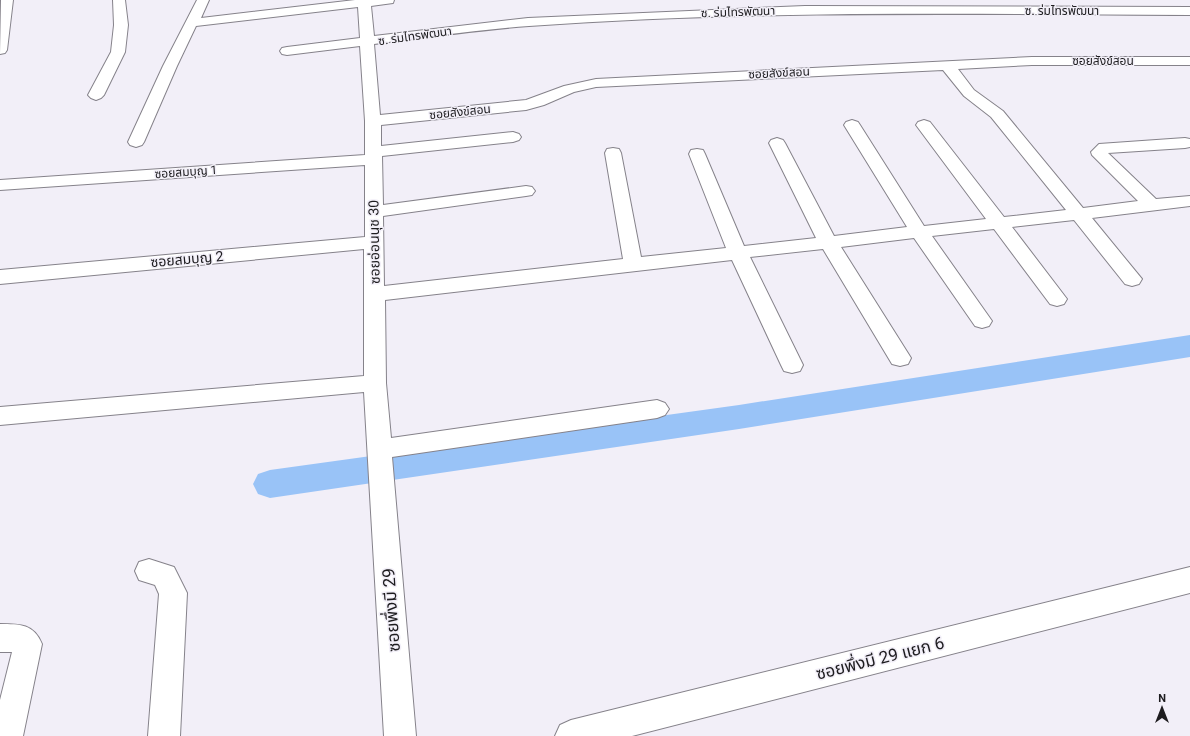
<svg xmlns="http://www.w3.org/2000/svg" width="1190" height="736" font-family="Roboto,'Noto Sans Thai',sans-serif">
  <rect width="100%" height="100%" fill="#f2eff8"/>
  <g fill="none" stroke-linecap="round" stroke-linejoin="round">
    <!-- canal -->
    <path fill="#99c3f7" fill-rule="evenodd" d="M1190,335V357L739,429L270,498L258,494L253,484L258,474L270,470L739,405Z"/>
    <defs>
      <path id="minor" d="M1,0H13L7,50L5,53L0,54Z
        M113,0H125L128,25L125,52L104,95L101,98L96,100L91,98L88,95L111,52L114,25Z
        M197,0H209L201,18L355,0H394L393,3L371,6L374,36L528,18L805,6L1190,7V15C970,14 749,10 529,26C477,30 426,37 374,44L380,115L526,100L564,86L596,79L1032,57H1190V65H1032L958,69L974,90L1003,111L1083,208L1138,201L1092,155L1091,152L1099,144L1185,138L1190,139V147L1185,148L1108,153L1156,199L1190,196V206L1092,218L1142,279L1139,284L1132,286L1125,284L1074,220L1012,227L1067,299L1064,304L1057,306L1050,304L994,229L932,236L992,321L989,326L982,328L975,326L914,238L841,247L911,358L908,364L900,366L892,364L823,249L750,257L803,365L800,371L792,373L784,371L781,365L732,260L385,300L386,383L391,438L657,400L665,403L669,409L665,415L657,418L392,457L416,736H384L364,392L0,425V407L364,376V249L0,284V270L365,237V165L0,190V180L365,155V121L360,46L287,55L282,54L280,51L282,48L287,47L360,38L358,7L196,26L177,66L144,142L142,145L136,147L130,145L128,142L163,66ZM943,70L964,96L991,117L1066,210L1004,217L930,122L924,120L918,122L916,125L986,219L924,226L860,125L858,122L852,120L846,122L844,125L907,227L834,236L785,143L783,140L777,138L771,140L769,143L816,238L744,246L705,154L703,150L697,149L691,150L689,154L726,248L641,257L621,153L619,149L613,148L607,149L605,153L623,259L384,286L383,216L526,196L532,195L535,191L532,187L526,186L383,205L382,156L513,142L519,140L521,137L519,134L513,132L381,146V125L526,110L544,105L574,92L596,87Z
        M149,559L174,567L187,593L180,736H148L159,594L155,585L139,580L135,571L139,562Z
        M1190,567V593L632,736H555L560,725L571,720Z
        M0,624C20,624 34,624 42,644L23,736H0V700L12,652H0Z"/>
    </defs>
    <!-- minor casing -->
    <use href="#minor" stroke="#85828a" stroke-width="2"/>
    <!-- minor -->
    <use href="#minor" fill="#fff" fill-rule="evenodd"/>
  </g>
  <g text-anchor="middle" dominant-baseline="central" stroke-width="3" stroke-linejoin="round" paint-order="stroke">
    <!-- far-street labels -->
    <g font-size="12" fill="#1d1c1f" stroke="#f2eff8">
      <text x="1062" y="11">ซ. ร่มไทรพัฒนา</text>
      <text transform="translate(738 12) rotate(-2)">ซ. ร่มไทรพัฒนา</text>
      <text transform="translate(415 36) rotate(-8)">ซ. ร่มไทรพัฒนา</text>
      <text x="1103" y="61">ซอยสังข์สอน</text>
      <text transform="translate(779 73) rotate(-3)">ซอยสังข์สอน</text>
      <text transform="translate(460 112) rotate(-6)">ซอยสังข์สอน</text>
      <text transform="translate(186 172) rotate(-4)">ซอยสมบุญ 1</text>
    </g>
    <!-- street labels -->
    <g font-size="14" fill="#1d1c1f" stroke="#f2eff8">
      <text transform="translate(374 242) rotate(-91)">ซอยอ่อนนุช 30</text>
      <text transform="translate(187 259) rotate(-5)">ซอยสมบุญ 2</text>
    </g>
    <!-- near-street labels -->
    <g font-size="17" fill="#1d1c1f" stroke="#f2eff8">
      <text transform="translate(391 610) rotate(-94)">ซอยพึ่งมี 29</text>
      <text transform="translate(880 658) rotate(-14)">ซอยพึ่งมี 29 แยก 6</text>
    </g>
  </g>
  <!-- north arrow -->
  <g transform="translate(1162 708)" stroke="#f2eff8" stroke-width="3" paint-order="stroke">
  <path d="M0-3L7 15L0 10L-7 15Z" fill="#1d1c1f"/>
  <text y="-6" font-size="11" font-weight="bold" text-anchor="middle" fill="#1d1c1f">N</text>
  </g>
</svg>
